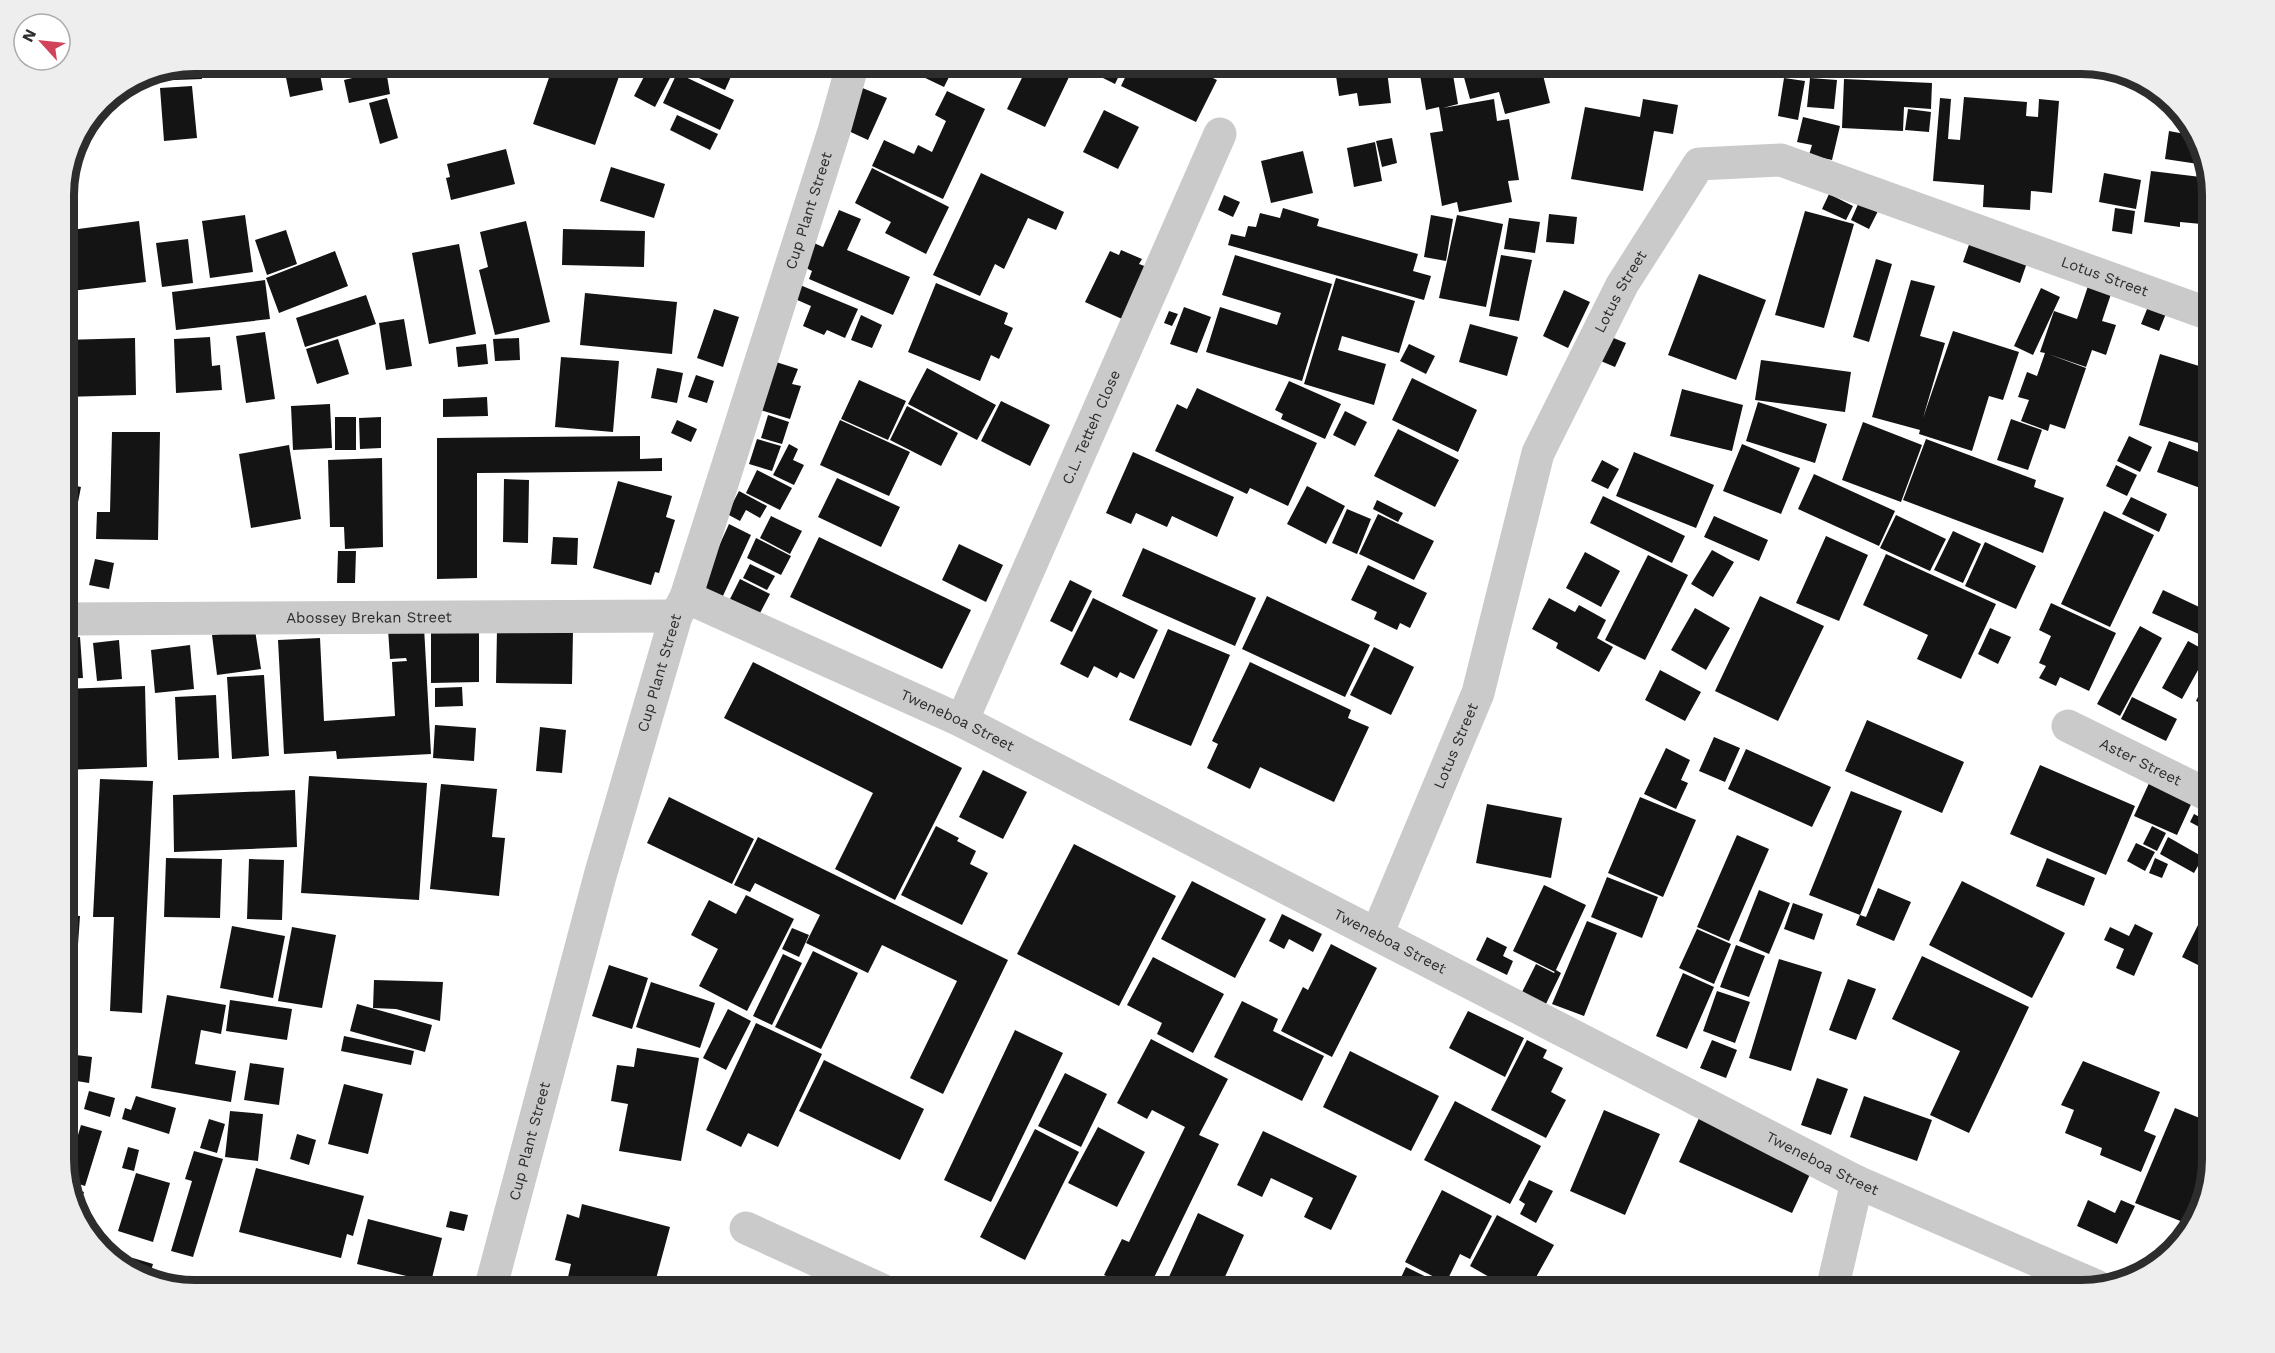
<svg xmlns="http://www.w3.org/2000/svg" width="2275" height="1353" font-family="'Work Sans',sans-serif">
  <rect width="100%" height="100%" fill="#fff"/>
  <!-- building -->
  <path fill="#141414" d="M194,63H201L202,79L149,81V72Z
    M283,63H318L323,90L290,97Z
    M554,63H617L623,65L595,145L533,124Z
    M682,63H737L725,90L679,69Z
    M872,63L884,64L879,78L868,73Z
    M894,63H956L944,87Z
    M1029,63H1045L1070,75L1045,127L1007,109Z
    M1093,63H1125L1115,84L1089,71Z
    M1132,63H1182L1217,80L1196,122L1121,86Z
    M1319,63H1386L1391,103L1359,106L1357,93L1339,96L1336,76L1320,78Z
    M1418,63H1451L1458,104L1443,108L1494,99L1497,121L1509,119L1519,180L1508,181L1512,202L1459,212L1457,202L1442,206L1430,133L1443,131L1439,107L1426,110Z
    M1460,63H1540L1550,103L1505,114L1499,92L1470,99Z
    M1585,63H1639V64L1587,75Z
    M1814,63H1922V76L1814,75Z
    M1988,63L1985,71L1967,65L1966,69L1946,64Z
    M650,65L671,76L655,107L634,96Z
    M386,70L390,94L349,103L344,80Z
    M677,73L734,100L720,130L663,103Z
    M1784,78L1805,81L1798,120L1778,116Z
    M1810,78L1837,80L1834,109L1807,107Z
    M1844,79L1932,83L1931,109L1904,107L1903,131L1842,128Z
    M192,86L197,138L164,141L160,88Z
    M860,87L887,98L868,140L842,128Z
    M947,91L985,109L943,199L872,166L884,140L914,154L918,145L932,152L946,121L935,115Z
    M1964,97L2027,102L2026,116L2038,117L2039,99L2059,101L2052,193L2031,191L2030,210L1983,207L1984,185L1933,181L1940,98L1951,99L1948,139L1960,140Z
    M387,98L398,138L380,144L369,103Z
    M1643,99L1678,105L1673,134L1654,131L1643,191L1571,179L1585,107L1640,117Z
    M1908,109L1931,112L1929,132L1905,130Z
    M1104,110L1139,127L1118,169L1083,152Z
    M677,115L718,134L710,150L670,130Z
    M1803,117L1840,126L1832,160L1809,155L1812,145L1797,142Z
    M2169,131L2196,136L2205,165L2165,159Z
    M1392,138L1397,163L1382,167L1376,141Z
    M1375,142L1382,181L1354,187L1347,148Z
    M506,149L515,184L451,200L446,178L450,177L447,164Z
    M1303,151L1313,193L1271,203L1261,161Z
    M611,167L665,184L654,218L600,201Z
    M872,168L949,207L926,254L885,233L891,222L855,203Z
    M2151,171L2209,178L2212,186V225L2180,222V227L2144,222Z
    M981,173L1064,212L1056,230L1028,218L1004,269L995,264L980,296L933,275Z
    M2104,173L2141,180L2136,209L2099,202Z
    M1829,194L1853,206L1846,220L1822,209Z
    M1224,195L1240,202L1233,217L1218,210Z
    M1859,202L1878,211L1869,229L1851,220Z
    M1283,208L1319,219L1317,226L1418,254L1413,271L1431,276L1424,300L1228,245L1231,234L1245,237L1248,226L1256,227L1260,213L1280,218Z
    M2115,208L2135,211L2132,234L2112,231Z
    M839,210L861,219L847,250L910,277L893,315L809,279L812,271L804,267L814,243L823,247Z
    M1805,211L1854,224L1824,328L1775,315Z
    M1549,214L1577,217L1574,244L1546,242Z
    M245,215L253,272L210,278L202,221Z
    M1431,215L1453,219L1446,261L1424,257Z
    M1457,215L1503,224L1486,307L1439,298Z
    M1509,218L1540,222L1535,253L1504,249Z
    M139,221L146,282L63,292V231Z
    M526,221L550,322L495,335L479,270L488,267L480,232Z
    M563,229L645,231L644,267L562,265Z
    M286,230L297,264L267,275L255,240Z
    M1973,233L2030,254L2020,283L1963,262Z
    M188,239L193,283L162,287L156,243Z
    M459,244L476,334L429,344L412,253Z
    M1121,250L1142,259L1139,264L1147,267L1122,319L1085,302L1110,251L1119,255Z
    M335,251L348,286L279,313L266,278Z
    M1235,255L1332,284L1302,381L1206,352L1220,307L1277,325L1281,313L1222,295Z
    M1501,255L1532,260L1519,321L1489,316Z
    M1876,259L1892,264L1869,342L1853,337Z
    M1699,274L1766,300L1736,380L1668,355Z
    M1336,278L1415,301L1399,353L1342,336L1338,350L1386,364L1374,405L1304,384Z
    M265,280L270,319L176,330L172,292Z
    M1911,280L1935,286L1920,336L1945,343L1923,418L1953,331L2019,352L2003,400L1989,396L1972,451L1919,434L1920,430L1872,417Z
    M936,283L1008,313L1004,324L1013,328L999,359L991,355L980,381L908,352Z
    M800,285L858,309L845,338L827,330L824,335L803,326L811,306L795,299Z
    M2088,286L2111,294L2102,321L2116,325L2106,355L2092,350L2086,367L2048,354L2086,368L2065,429L2050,424L2048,431L2021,421L2029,400L2018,397L2027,372L2037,376L2045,353L2040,352L2054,311L2077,319Z
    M2041,288L2060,297L2033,355L2014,346Z
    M1564,290L1590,302L1568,348L1543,336Z
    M585,293L677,302L672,354L580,345Z
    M366,295L376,324L305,347L296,318Z
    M2149,304L2167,311L2159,331L2141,324Z
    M1184,307L1211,317L1197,353L1170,344Z
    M714,309L739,317L723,367L697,358Z
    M1169,311L1178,314L1172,326L1164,323Z
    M861,315L882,325L872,348L851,340Z
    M404,319L412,366L386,370L379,323Z
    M1470,324L1518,337L1507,376L1459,362Z
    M2208,328L2212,329V353L2202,351Z
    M265,332L275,399L246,403L236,336Z
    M1606,335L1626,343L1615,367L1596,359Z
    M210,337L212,366L220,365L222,390L176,393L174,339Z
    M135,338L136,395L63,397V340Z
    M519,338L520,360L495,361L493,339Z
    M338,339L349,374L317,384L306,349Z
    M486,344L488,364L458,367L456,347Z
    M1409,344L1435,356L1426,374L1400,361Z
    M2160,354L2212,370V422L2205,445L2139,425Z
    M561,357L619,361L613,432L555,427Z
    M1761,360L1851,372L1845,412L1755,400Z
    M776,362L798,369L792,384L801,386L790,419L760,410Z
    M657,368L683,373L677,403L651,398Z
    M927,368L996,405L977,440L908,404Z
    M696,375L714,381L707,403L688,397Z
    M1412,378L1477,410L1458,452L1392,420Z
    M859,380L906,401L888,440L841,419Z
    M1289,381L1341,404L1325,439L1281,419L1283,414L1275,410Z
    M1197,388L1317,443L1288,506L1250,488L1247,494L1155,451L1177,404L1187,409Z
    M1682,389L1743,405L1732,451L1670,436Z
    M487,397L488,416L443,417V399Z
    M1001,401L1050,425L1030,466L981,441Z
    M1758,402L1827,424L1815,463L1746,441Z
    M330,404L332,448L293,450L291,406Z
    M907,406L958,433L941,466L890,440Z
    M1345,411L1367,422L1355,446L1333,435Z
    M768,415L789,422L782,444L761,438Z
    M335,417H356V450H335Z
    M381,417V448L360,449L359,418Z
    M2011,419L2042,430L2028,470L1997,460Z
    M677,420L697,429L691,442L671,433Z
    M840,420L910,452L889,496L820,465Z
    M1863,422L1922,445L1901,502L1842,480Z
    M1398,429L1459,460L1435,507L1374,476Z
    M112,432H160L158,540L96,539L97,512H110Z
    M640,436V459L662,458V471L477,473V578L437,579V438Z
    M2129,436L2152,447L2140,472L2117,461Z
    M757,439L781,446L772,471L749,464Z
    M1926,439L2036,480L2034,487L2064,498L2043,553L1903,500Z
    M2169,441L2212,457L2211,492L2157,472Z
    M789,444L798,449L793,460L804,465L794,485L773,475Z
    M1742,444L1800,468L1781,514L1723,491Z
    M289,445L301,519L251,528L239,454Z
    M1133,452L1234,497L1217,537L1172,516L1167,527L1136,513L1131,524L1106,513Z
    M1634,452L1714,485L1696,528L1616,496Z
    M382,458L383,547L345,549L344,527H330L328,460Z
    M1602,460L1619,469L1608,489L1591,481Z
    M2116,465L2137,475L2127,496L2106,486Z
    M757,470L792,488L780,510L746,493Z
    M1814,474L1895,511L1879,546L1798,509Z
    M837,478L900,507L881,547L818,517Z
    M504,479L529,480L528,543L503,542Z
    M618,481L672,496L666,517L675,520L659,573L655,572L651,585L593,568Z
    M63,483L81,487L70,543L63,542Z
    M1307,486L1345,506L1326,544L1287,524Z
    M739,491L767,506L760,518L746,510L740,521L727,514Z
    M1603,496L1685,536L1672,563L1590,523Z
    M2131,497L2167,514L2159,532L2122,514Z
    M1377,500L1403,513L1398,522L1373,509Z
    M1347,509L1371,519L1357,554L1332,543Z
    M2104,511L2154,535L2110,627L2061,604Z
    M1378,514L1434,541L1414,580L1359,554Z
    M1896,515L1946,539L1930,571L1880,548Z
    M771,516L802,531L790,554L760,538Z
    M1714,516L1768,540L1759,561L1704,537Z
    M729,524L751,535L722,598L700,588Z
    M1953,531L1981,544L1963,583L1934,570Z
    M2212,534V559L2201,553Z
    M1826,536L1868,555L1839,621L1796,603Z
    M553,537L578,538L577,565L551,564Z
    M819,537L971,610L942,669L790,597Z
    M756,538L791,556L781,575L747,558Z
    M1985,542L2036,566L2016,609L1965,586Z
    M959,544L1003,565L986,602L942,580Z
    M1143,548L1256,598L1235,646L1122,596Z
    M1712,550L1734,562L1713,597L1691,584Z
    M338,551H356L355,583H337Z
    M1585,552L1620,571L1601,607L1566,588Z
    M1886,554L1996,604L1961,679L1917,659L1928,635L1863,605Z
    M1648,555L1688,575L1645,660L1605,640Z
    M95,559L114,563L109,589L89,585Z
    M750,564L775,576L767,590L743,578Z
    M1368,565L1427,593L1410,628L1400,623L1397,630L1374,619L1377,612L1351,600Z
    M740,579L770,594L760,613L730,599Z
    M1070,580L1092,591L1072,632L1050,621Z
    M2163,590L2212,613V640L2152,613Z
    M1267,596L1370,645L1345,697L1242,649Z
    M1760,596L1824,626L1778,721L1715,691Z
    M1093,598L1158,630L1134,679L1120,672L1117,678L1094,666L1088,678L1060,664Z
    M1549,598L1575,612L1579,605L1606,620L1597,638L1613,647L1599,672L1556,648L1558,643L1532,629Z
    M2051,603L2116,633L2089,691L2060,677L2056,686L2039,678L2046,666L2039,663L2051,636L2039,630Z
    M1695,608L1730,628L1706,670L1671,650Z
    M431,625H479V682L431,683Z
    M2140,626L2162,638L2120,716L2097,704Z
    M424,627L431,754L337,759L336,751L284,754L278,640L320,638L324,721L395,716L392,662L407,661L406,658L390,659L388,629Z
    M1990,628L2011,637L1998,664L1978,654Z
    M497,629L573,630L572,684L496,683Z
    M1168,629L1230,655L1191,746L1129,720Z
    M255,630L261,669L217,675L212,635Z
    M80,637L83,678L63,679V639Z
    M119,640L122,679L97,681L93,643Z
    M2188,641L2208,652L2182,699L2162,688Z
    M190,645L194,689L155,693L151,650Z
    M1374,647L1414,667L1391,715L1350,695Z
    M753,662L962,768L895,900L835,869L873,793L724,718Z
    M1250,662L1351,710L1348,718L1369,727L1334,802L1260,767L1250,789L1207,768L1218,744L1212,741Z
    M2212,668V709L2196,701Z
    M1660,670L1701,692L1685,721L1645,700Z
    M264,675L269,756L232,759L227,677Z
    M145,686L147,767L63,770V689Z
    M462,687L463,706L435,707V688Z
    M216,695L219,758L178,760L175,697Z
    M2132,697L2177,719L2166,741L2121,719Z
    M1867,720L1964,762L1942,813L1845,771Z
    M435,725L476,728L474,761L433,758Z
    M540,727L566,730L562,773L536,771Z
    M1714,737L1740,748L1725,782L1699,771Z
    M1666,748L1690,760L1681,780L1688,783L1676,809L1644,794Z
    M1746,749L1831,787L1812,827L1728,789Z
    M2040,765L2135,806L2106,875L2010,834Z
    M983,770L1027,792L1003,839L959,817Z
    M309,776L427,783L419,900L301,893Z
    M100,779L153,781L142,1013L110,1011L114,917H93Z
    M2150,781L2193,800L2177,835L2134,816Z
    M441,784L497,789L492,837L505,838L499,896L430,889Z
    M295,790L297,847L174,852L173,795Z
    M1851,791L1902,811L1860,915L1809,895Z
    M669,797L754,839L732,884L647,843Z
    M1640,797L1696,820L1663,897L1608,873Z
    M1487,804L1562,818L1551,878L1476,863Z
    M2194,814L2209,822L2205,830L2190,822Z
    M936,826L959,838L957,841L976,851L970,864L988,873L962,925L901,895Z
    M2152,826L2166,833L2157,851L2143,844Z
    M1737,835L1769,849L1729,941L1697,927Z
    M758,837L1008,960L943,1094L910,1078L957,981L882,945L868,973L806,943L820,915L755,883L750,892L734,885Z
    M2168,837L2203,857L2194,873L2160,854Z
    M2136,843L2155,852L2145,871L2127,861Z
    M1074,844L1176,896L1119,1006L1017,954Z
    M166,858L222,859L220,918L164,917Z
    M2047,858L2095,878L2084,906L2036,886Z
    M2155,858L2168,864L2162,878L2149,873Z
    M249,859L284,860L282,920L247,919Z
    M1607,877L1658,897L1642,938L1591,917Z
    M1192,881L1266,919L1235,978L1161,939Z
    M1962,881L2065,933L2032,998L1929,945Z
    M1544,885L1586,905L1555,972L1513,951Z
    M1878,888L1911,902L1894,941L1856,925L1860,915L1866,917Z
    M1759,890L1790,903L1769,954L1739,941Z
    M746,895L794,919L747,1011L699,986L718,949L691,935L709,900L736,914Z
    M1793,903L1823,914L1814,940L1784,929Z
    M2206,909L2212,911V972L2182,957Z
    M1282,914L1322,934L1313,952L1289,939L1284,949L1269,941Z
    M63,915L80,916L74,1002H63Z
    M1587,921L1617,933L1584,1016L1552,1004Z
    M2135,924L2153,933L2134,976L2116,968L2124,949L2104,940L2110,927L2129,936Z
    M232,926L285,936L273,998L220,988Z
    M292,927L336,935L322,1008L278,1001Z
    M792,928L809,935L799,957L782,949Z
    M1697,929L1731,944L1714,984L1679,968Z
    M1487,937L1507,947L1503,956L1513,961L1507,975L1476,960Z
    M1331,944L1377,968L1332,1057L1281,1031L1303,987L1308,990Z
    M1736,945L1765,956L1749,997L1720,987Z
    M813,951L858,973L821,1049L775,1027Z
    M783,954L802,963L772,1025L753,1016Z
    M1922,956L2029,1007L1969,1133L1930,1115L1960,1051L1892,1019Z
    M1153,957L1224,994L1193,1053L1157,1034L1162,1023L1127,1005Z
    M1779,959L1822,972L1791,1071L1749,1058Z
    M1536,964L1554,973L1556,970L1561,973L1544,1008L1520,996Z
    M609,965L648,978L632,1029L592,1016Z
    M1683,973L1714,987L1687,1049L1656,1036Z
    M1848,979L1876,989L1856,1040L1829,1030Z
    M374,980L443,982L440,1021L396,1009L373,1008Z
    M651,982L715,1003L700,1048L636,1027Z
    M1717,991L1750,1002L1735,1043L1703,1031Z
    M167,995L226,1005L221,1034L201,1030L195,1064L236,1071L231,1102L151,1088Z
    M230,1000L292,1009L287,1040L226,1031Z
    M1242,1001L1278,1019L1273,1031L1324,1056L1302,1101L1214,1057Z
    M357,1004L432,1025L425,1052L350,1031Z
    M63,1007L70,1008L64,1043H63Z
    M728,1009L751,1021L726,1070L703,1058Z
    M1468,1011L1524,1038L1505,1077L1449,1048Z
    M756,1023L822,1054L778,1147L748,1133L741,1147L706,1130Z
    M1015,1030L1063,1053L991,1202L944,1180Z
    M344,1036L414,1051L411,1065L341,1051Z
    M1151,1039L1228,1079L1199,1135L1219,1144L1148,1290H1135L1104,1275L1122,1239L1129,1242L1185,1127L1152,1110L1147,1119L1117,1103Z
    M1527,1040L1547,1050L1543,1058L1563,1068L1551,1092L1566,1100L1546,1138L1491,1110Z
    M1712,1040L1737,1050L1726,1078L1700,1068Z
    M637,1048L699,1058L681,1161L619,1151L628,1104L611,1101L617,1065L634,1067Z
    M1350,1051L1439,1096L1411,1151L1323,1107Z
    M68,1054L92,1057L89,1083L64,1079Z
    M824,1060L924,1109L900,1160L799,1111Z
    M2083,1061L2160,1092L2144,1131L2156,1136L2141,1172L2100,1155L2102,1148L2065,1133L2074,1110L2061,1105Z
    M250,1063L284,1068L279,1105L244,1100Z
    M1065,1073L1107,1094L1081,1147L1038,1126Z
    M1817,1078L1848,1089L1831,1135L1801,1125Z
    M344,1084L383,1094L368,1154L328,1144Z
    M89,1091L115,1098L110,1117L84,1109Z
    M136,1096L176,1108L169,1134L122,1119L125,1108L131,1110Z
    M1864,1096L1932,1120L1917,1161L1850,1137Z
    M1455,1101L1541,1146L1510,1204L1424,1160Z
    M2175,1108L2212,1123V1159L2193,1226L2135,1203Z
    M1604,1110L1660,1134L1625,1215L1570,1191Z
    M230,1111L263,1114L258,1161L225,1157Z
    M63,1114L71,1116L66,1134L63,1133Z
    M1699,1118L1812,1170L1792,1213L1679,1162Z
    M209,1119L225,1124L217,1153L200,1148Z
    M81,1125L102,1131L85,1186L67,1180L66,1175Z
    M1098,1127L1145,1152L1117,1207L1068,1183Z
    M1035,1129L1079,1152L1025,1260L980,1237Z
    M1263,1131L1357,1176L1331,1230L1304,1217L1313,1198L1271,1178L1262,1197L1237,1185Z
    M297,1134L316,1140L309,1165L290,1159Z
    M128,1147L139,1150L134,1171L122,1168Z
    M194,1151L223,1159L193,1257L171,1251L192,1181L185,1179Z
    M256,1168L364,1196L353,1236L347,1234L341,1258L239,1232Z
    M136,1173L170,1183L153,1242L118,1231Z
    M1529,1180L1553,1191L1536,1223L1520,1214L1525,1204L1519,1200Z
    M69,1187L84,1192L77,1213V1212Z
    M1442,1190L1492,1216L1470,1259L1460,1254L1446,1283L1405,1262Z
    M2088,1200L2115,1213L2121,1200L2135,1206L2117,1244L2077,1226Z
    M582,1204L670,1227L653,1290H565L571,1264L555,1260L567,1214L579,1218Z
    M450,1211L468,1215L464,1231L446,1227Z
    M1198,1213L1244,1235L1219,1290H1163Z
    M1497,1215L1554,1245L1530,1288L1510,1277L1505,1286L1470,1266Z
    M368,1219L442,1238L431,1282L357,1264Z
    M133,1258L153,1264L149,1278L129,1273Z
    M1406,1267L1453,1290H1395Z
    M783,1277L835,1289V1290H780Z
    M1103,1277L1129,1290H1096Z
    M1943,1280L1964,1290H1939Z"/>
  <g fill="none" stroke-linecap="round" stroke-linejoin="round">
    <!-- street -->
    <g stroke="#cacaca" stroke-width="33">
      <path id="s1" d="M686,597L962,721L1857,1182L2096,1286"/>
      <path id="s2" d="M63,619L676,616"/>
      <path id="s3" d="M962,721L1220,134"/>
      <path id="s4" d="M2068,726L2212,797"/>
      <path id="s5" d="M1377,934L1478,693L1538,453L1622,285L1699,164L1781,160L2212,315"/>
      <path d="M746,1228L882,1290"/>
      <path id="s6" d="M490,1290L600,876L676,616L686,597L834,131L853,63"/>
      <path d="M1832,1290L1857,1182"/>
    </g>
  </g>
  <g text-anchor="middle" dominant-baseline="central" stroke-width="6" stroke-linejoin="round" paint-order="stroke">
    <!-- street labels -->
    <g font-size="15" fill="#2d2d2d" stroke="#fff">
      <text stroke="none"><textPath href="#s6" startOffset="1126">Cup Plant Street</textPath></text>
      <text stroke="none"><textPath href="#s5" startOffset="1266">Lotus Street</textPath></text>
      <text stroke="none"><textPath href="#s5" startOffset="690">Lotus Street</textPath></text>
      <text stroke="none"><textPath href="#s3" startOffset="321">C.L. Tetteh Close</textPath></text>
      <text stroke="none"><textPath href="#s2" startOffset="306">Abossey Brekan Street</textPath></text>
      <text stroke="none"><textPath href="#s6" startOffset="640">Cup Plant Street</textPath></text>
      <text stroke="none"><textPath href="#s1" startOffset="298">Tweneboa Street</textPath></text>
      <text stroke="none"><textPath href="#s5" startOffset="204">Lotus Street</textPath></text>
      <text stroke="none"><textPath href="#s4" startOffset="81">Aster Street</textPath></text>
      <text stroke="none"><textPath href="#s1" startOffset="784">Tweneboa Street</textPath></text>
      <text stroke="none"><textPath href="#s6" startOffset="154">Cup Plant Street</textPath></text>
      <text stroke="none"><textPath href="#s1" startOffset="1270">Tweneboa Street</textPath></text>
    </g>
  </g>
  <!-- crop -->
  <path d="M0 0H2275V1353H0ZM195 74H2081A121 121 0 0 1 2202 195V1159A121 121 0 0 1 2081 1280H195A121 121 0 0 1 74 1159V195A121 121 0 0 1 195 74Z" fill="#eee" fill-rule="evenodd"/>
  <path fill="none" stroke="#2d2d2d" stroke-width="8" d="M195 74H2081A121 121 0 0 1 2202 195V1159A121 121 0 0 1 2081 1280H195A121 121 0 0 1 74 1159V195A121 121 0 0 1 195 74Z"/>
  <!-- north arrow -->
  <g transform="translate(42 42) rotate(297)"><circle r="28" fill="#ffffff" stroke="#ababab" stroke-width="1.5"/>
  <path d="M0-4.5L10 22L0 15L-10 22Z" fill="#d0435b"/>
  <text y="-9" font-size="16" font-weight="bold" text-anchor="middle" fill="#2d2d2d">N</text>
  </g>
</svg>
